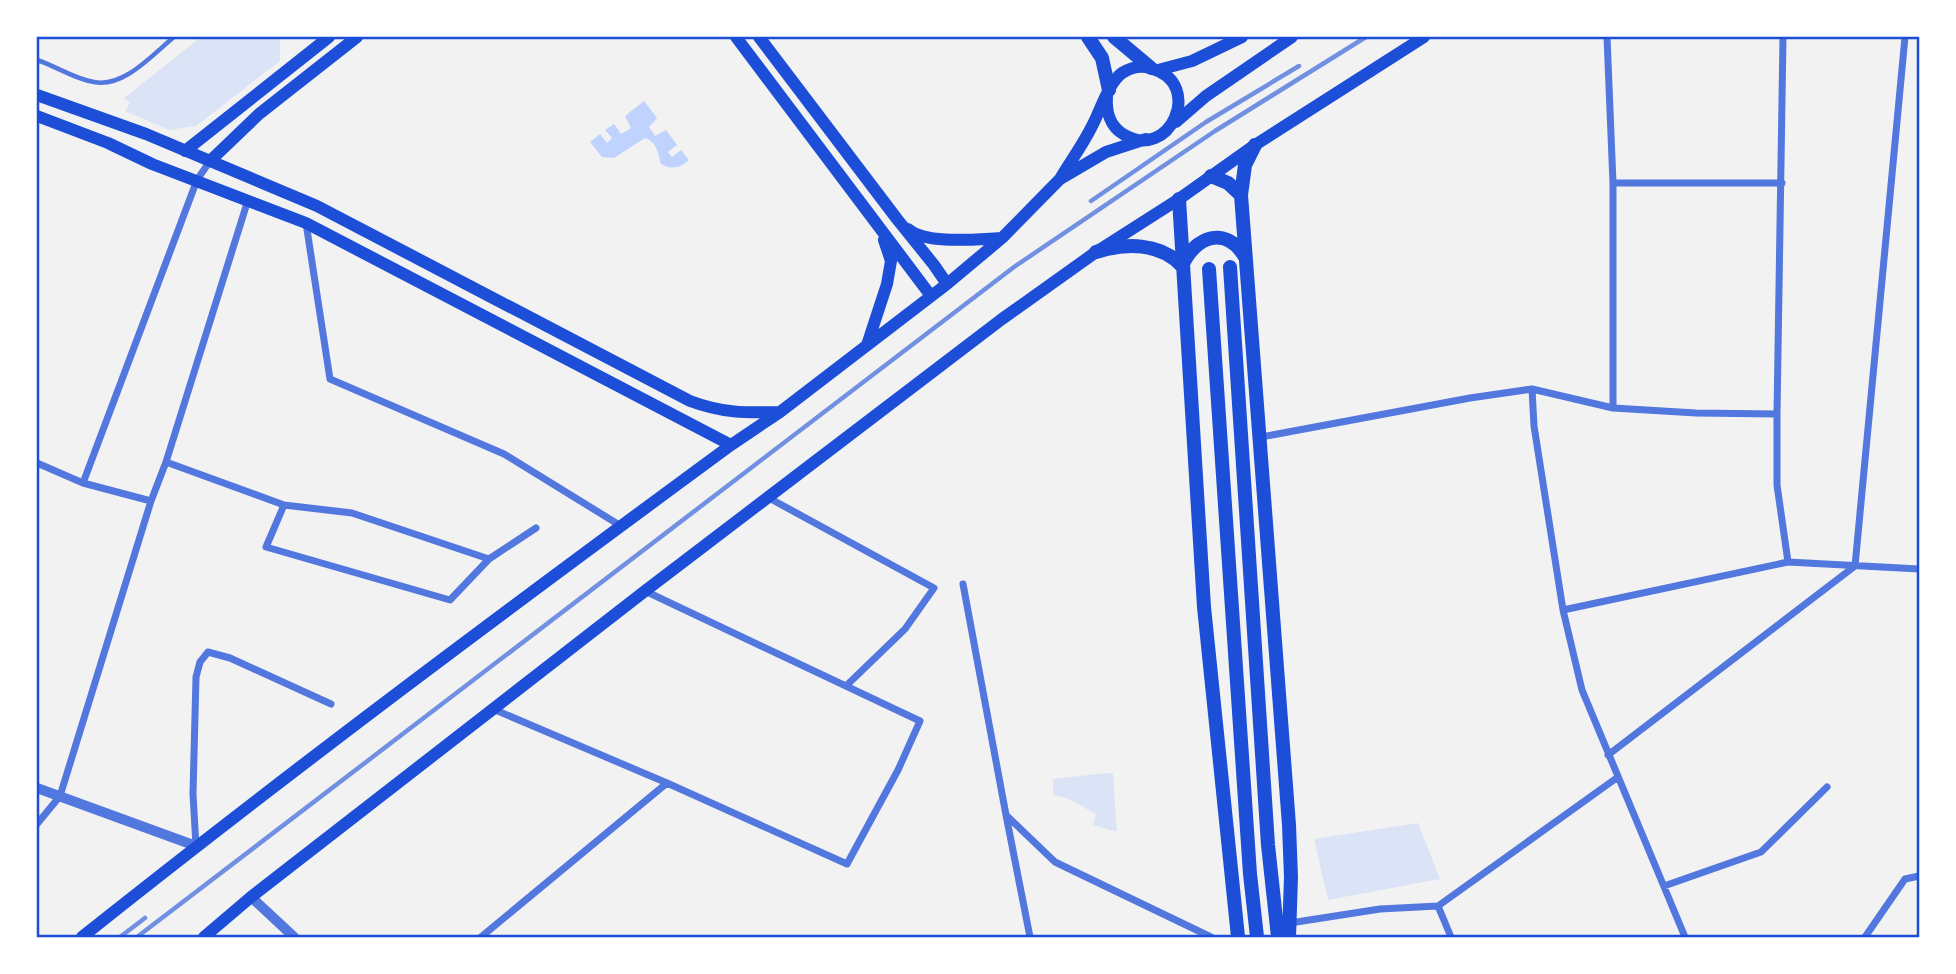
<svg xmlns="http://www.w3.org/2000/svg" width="1956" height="974" font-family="Lora,serif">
  <rect width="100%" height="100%" fill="#f2f2f2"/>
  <!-- green -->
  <path fill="#dbe4f7" d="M201,37H280V61L196,126L169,130L125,111L130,103L124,98Z
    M1106,773L1113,774L1117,832L1093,825L1096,814L1067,798L1053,795V779Z
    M1418,823L1440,879L1328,900L1314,839Z"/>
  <!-- water -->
  <path fill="#bfd3fe" d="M644,101L657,118L649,127L655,136L666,130L677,145L668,152L672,157L681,150L689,160C680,168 672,170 661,164C658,153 657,142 645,138L614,158L602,157L590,142L600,134L607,143L612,138L605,130L614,124L621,134L631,128L625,116Z"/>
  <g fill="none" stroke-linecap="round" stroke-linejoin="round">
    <!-- service -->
    <path stroke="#5277de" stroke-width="4.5" d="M37,60C56,66 74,79 94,82C124,88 153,54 174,37"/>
    <!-- minor -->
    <path stroke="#5277de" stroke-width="7" d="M1607,37L1613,183V408
      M1783,37L1777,414V485L1788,562
      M1613,183H1782
      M306,223L330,379L504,454L621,526
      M1532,389L1534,426L1563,610L1582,690L1685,937
      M1261,437L1470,398L1532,389L1613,408L1696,413L1777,414
      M166,462L284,505L352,513L489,559
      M37,463L83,483L151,501
      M83,483L197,180L210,161
      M769,498L934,588L905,629L847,685
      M284,505L266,547L450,600L489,559L536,528
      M963,584L1006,815L1055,862L1211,937
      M1563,610L1788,562L1919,569
      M493,709L667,783L847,864L898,770L920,721L645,591
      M1608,755L1855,566L1905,37
      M1006,815L1030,937
      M37,824L60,796L151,501L166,462L248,200
      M196,846L193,794L196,677L200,662L208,652L230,658L331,704
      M1664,886L1761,852L1827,787
      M1438,906L1451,937
      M1290,923L1380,909L1438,906L1618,777
      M481,937L667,783
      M1865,937L1905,879L1919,876"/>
    <!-- tertiary -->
    <path stroke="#5277de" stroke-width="10" d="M37,788L196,846
      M251,897L294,937"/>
    <!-- secondary -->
    <path stroke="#1d4ed8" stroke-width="12" d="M736,37L931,296
      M759,37L897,219L934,265L947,284
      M1158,70L1192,61L1242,37
      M37,95L146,134L317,206L690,401C722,413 745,413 779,412
      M1107,97C1106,111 1110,126 1123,134C1170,163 1204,84 1153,69C1143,65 1132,67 1122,73C1108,83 1100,112 1091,128C1082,146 1070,162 1060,179L1106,152L1146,139
      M37,116L108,143L152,164L306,223L731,445
      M1176,122L1206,96L1292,37
      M185,151L329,37
      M210,161L259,114L357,37
      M908,229C926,245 978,239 1002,238
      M867,345L887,284L891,261L884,240
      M82,937C294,768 512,606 731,445L780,412L947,284L1002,238L1060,179
      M204,937L251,897L645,591L1002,319L1096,252L1179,199L1255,145L1424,37"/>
    <!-- primary -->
    <path stroke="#1d4ed8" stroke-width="14" d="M1088,37L1102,58L1109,90
      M1114,37L1151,68
      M1255,145L1245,165L1241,195L1289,825L1291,877L1289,937
      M1211,176L1228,183L1241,195
      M1179,199L1204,607L1238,937
      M1096,252C1125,243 1160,242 1182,266C1195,236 1226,225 1245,257
      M1230,267L1268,845L1278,937
      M1209,269L1250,874L1257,937"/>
    <!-- rail -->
    <path stroke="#7290e2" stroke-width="4.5" d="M1091,201L1206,122L1299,66
      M120,937L145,918
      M137,937L1014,267L1215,131L1366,37"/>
  </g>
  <!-- border -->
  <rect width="1956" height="974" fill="none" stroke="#ffffff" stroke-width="77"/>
  <rect x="38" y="38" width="1880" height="898" fill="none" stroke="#1d4ed8" stroke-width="2.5"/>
</svg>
